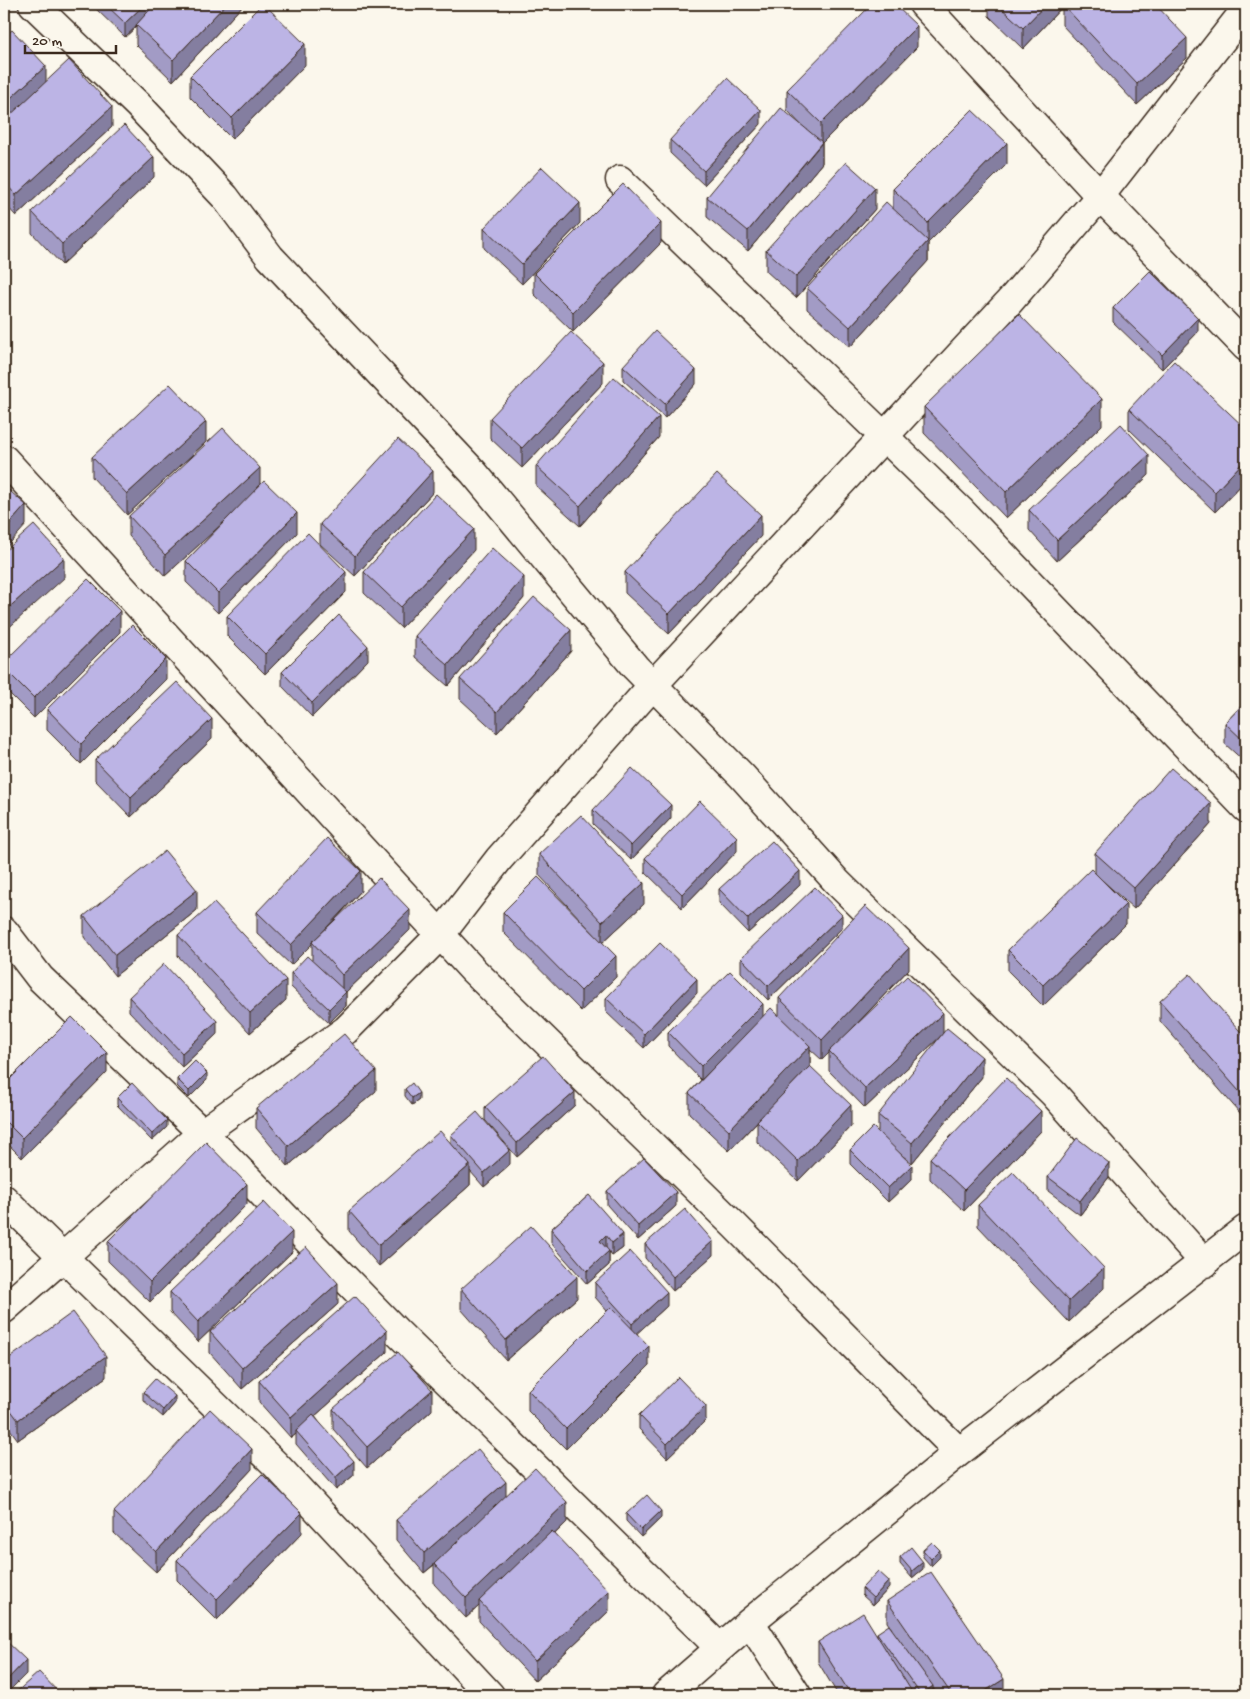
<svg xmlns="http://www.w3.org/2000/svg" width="1250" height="1699" font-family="'Gochi Hand',sans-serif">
  <rect width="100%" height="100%" fill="#fbf7ec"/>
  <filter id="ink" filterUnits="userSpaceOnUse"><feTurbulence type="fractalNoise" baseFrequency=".02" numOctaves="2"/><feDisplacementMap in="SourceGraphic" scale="10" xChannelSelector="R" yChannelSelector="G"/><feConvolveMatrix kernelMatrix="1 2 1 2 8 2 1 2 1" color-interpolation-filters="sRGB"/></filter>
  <g filter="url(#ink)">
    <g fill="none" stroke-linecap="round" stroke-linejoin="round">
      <defs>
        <path id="minor" d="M33,4L138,105L225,197L270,257L474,473L635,667L742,776L838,883L1053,1093L1205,1263
          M923,4L1100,196L1246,347
          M620,180L960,510L1246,808
          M4,459L473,970L734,1225L959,1452
          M4,931L40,978L218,1148L398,1333L720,1648
          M4,1199L63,1257L202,1133L346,1030L441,934L499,859L653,685L1010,301L1100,196L1246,9
          M4,1309L63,1257L275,1464L490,1695
          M750,1622L797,1695
          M666,1695L750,1622L959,1452L1246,1229"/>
      </defs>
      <!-- minor casing -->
      <use href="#minor" stroke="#3b2a1e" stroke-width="31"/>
      <!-- minor -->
      <use href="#minor" stroke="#fbf7ec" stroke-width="28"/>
    </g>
    <!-- wall -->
    <path fill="#a29bc5" stroke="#3b2a1e" d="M94,4H244L173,81L136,45V27L125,37L94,7Z
      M989,4H1155L1187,58L1137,105L1062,25V7L1023,49L989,16Z
      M4,37L46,82L112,127L16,216L4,203Z
      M917,47L822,143V163L748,251L707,217V197L804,128L787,110V90Z
      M305,65L232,139L190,97V76Z
      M761,124L704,185L670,153V140Z
      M1007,164L928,243V261L850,347L807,309V288L893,209V189Z
      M154,177L62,265L32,233V212Z
      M875,209L796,298L766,271V250Z
      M580,223L522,284L484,248V228Z
      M661,243L573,332L534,294V273Z
      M1113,308L1198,332L1162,369L1113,322Z
      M623,366L696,384L665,418L623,380Z
      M603,383L522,468L490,438V418Z
      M924,407L1102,425L1006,518L924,433Z
      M1129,409L1246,429V480L1215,512L1129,429Z
      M659,437L580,526L536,486V466Z
      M206,442L127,515L92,477V457Z
      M1149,475L1057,561L1029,530V510Z
      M260,486L297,533L218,613L186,582V561L233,513L165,576L129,536V516Z
      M433,492L355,576L320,544V524Z
      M761,536L669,634L625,593V572Z
      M474,550L401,628L364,593V572Z
      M346,592L265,674L227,636V616Z
      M524,598L448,686L415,657V636Z
      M120,632L34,718L4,688V662Z
      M571,651L497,733L460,699V679Z
      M368,660L312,717L282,686V672Z
      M166,679L81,764L47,730V709Z
      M1246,701V763L1225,744V723Z
      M212,739L131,817L95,780V760Z
      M593,810L671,818L631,860L593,824Z
      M1211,824L1134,909L1102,880L1126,924L1043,1006L1008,971V950L1095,873V853Z
      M737,851L682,908L645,872V858Z
      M539,854L644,904L602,943L616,977L581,1011L503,932V912L595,935L539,875Z
      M800,885L748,933L719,903V889Z
      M361,891L332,923L410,930L346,992V1006L329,1023L291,987V973L312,960V944L291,965L257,933V912Z
      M197,910L115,976L84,937V916Z
      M842,928L768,1000L741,972V958Z
      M178,935L286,1000L250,1033L178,956Z
      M909,969L855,1026L943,1034L865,1108L829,1071V1053L822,1060L810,1049V1066L851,1126L798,1181L757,1142V1122L729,1151L689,1113V1093L701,1080L668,1046V1032L779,1015V998Z
      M697,993L644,1048L606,1012V998Z
      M1245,996H1246V1018L1245,1017Z
      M129,997L217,1034L182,1067L129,1011Z
      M1160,1001L1246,1038V1120L1160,1021Z
      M107,1072L22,1158L4,1140V1085Z
      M982,1077L912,1163L899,1153L912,1179L888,1202L850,1164V1150L878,1131V1115Z
      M177,1079L207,1080L189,1098L177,1086Z
      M405,1089L419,1100L412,1105L405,1096Z
      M376,1091L288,1166L256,1128V1108Z
      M117,1098L167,1127L152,1141L117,1105Z
      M575,1105L517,1157L485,1120V1107Z
      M1041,1131L964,1211L930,1179V1158Z
      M451,1135L510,1164L484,1187L470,1171V1185L379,1266L349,1231V1211L451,1143Z
      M1048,1177H1109L1080,1215L1048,1191Z
      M607,1191L676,1206L638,1240L607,1205Z
      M589,1195L623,1248L612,1256L609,1252V1265L587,1284L551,1243V1229Z
      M247,1204L150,1302L108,1261V1241Z
      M978,1205L1104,1288L1069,1322L978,1226Z
      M645,1244L713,1255L673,1291L645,1258Z
      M292,1252L198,1342L170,1312V1292Z
      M595,1283L667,1306L637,1333L649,1366L566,1449L528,1411V1390L607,1311L595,1297Z
      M461,1289L577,1298L506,1360L461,1309Z
      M338,1304L242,1389L210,1353V1332Z
      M387,1352L315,1416L354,1475L336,1490L296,1444V1434L291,1438L259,1402V1381Z
      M4,1362L106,1377L18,1440L4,1421Z
      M143,1392L175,1403L163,1417L143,1400Z
      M333,1409L432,1410L367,1468L333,1429Z
      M639,1415L706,1420L667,1458L639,1429Z
      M252,1469L156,1572L114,1533V1512Z
      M506,1495L567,1522L555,1534L609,1611L535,1681L479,1621V1606L466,1618L434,1584V1565L424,1573L396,1540V1520Z
      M626,1514L661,1518L641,1537L626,1521Z
      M302,1533L217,1620L177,1580V1560Z
      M923,1550L940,1557L931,1566L923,1557Z
      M900,1557L923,1569L912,1578L900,1564Z
      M862,1588H889L873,1605L862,1595Z
      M887,1601L1004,1695H938L933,1688V1695H838L818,1662V1642L877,1636V1633L892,1629L887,1622Z"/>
    <!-- shaded-wall -->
    <path fill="#847ea0" stroke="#3b2a1e" d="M145,4H158L136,25V27L125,37V23Z
      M226,4H244L173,81V60Z
      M1046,4H1066H1062V7L1023,49V28Z
      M917,26V47L822,143V163L748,251V231L821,144V123Z
      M1187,38V58L1137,105V84Z
      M305,44V65L232,139V118Z
      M46,66V87L4,125V104Z
      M112,107V127L16,216V195Z
      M761,110V124L704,185V171Z
      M1007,143V164L928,243V261L850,347V327L928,241V223Z
      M154,157V177L62,265V244Z
      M875,188V209L796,298V277Z
      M580,203V223L522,284V264Z
      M661,223V243L573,332V312Z
      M1198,318V332L1162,369V355Z
      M603,362V383L522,468V448Z
      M696,370V384L665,418V404Z
      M1102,399V425L1006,518V492Z
      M659,417V437L580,526V506Z
      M206,422V442L127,515V494Z
      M1149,455V475L1057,561V540Z
      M1246,459V480L1215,512V492Z
      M260,468V489L165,576V555Z
      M433,471V492L355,576V556Z
      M26,505V525L4,550V530Z
      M297,513V533L218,613V593Z
      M761,515V536L669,634V614Z
      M474,529V550L401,628V607Z
      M64,558V578L4,632V612Z
      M346,572V592L265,674V654Z
      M524,577V598L448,686V665Z
      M120,611V632L34,718V698Z
      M571,630V651L497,733V712Z
      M368,646V660L312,717V703Z
      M166,659V679L81,764V744Z
      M212,719V739L131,817V797Z
      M1211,803V824L1134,909V888Z
      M671,805V818L631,860V846Z
      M737,837V851L682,908V894Z
      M361,871V891L312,943V942V944L291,965V945Z
      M800,871V885L748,933V919Z
      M644,883V904L602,943V922Z
      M197,890V910L115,976V955Z
      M1126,904V924L1043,1006V985Z
      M410,910V930L346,992V1006L329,1023V1009L342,995V975Z
      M842,915V928L768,1000V986Z
      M909,948V969L830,1052L829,1051V1053L822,1060V1040Z
      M616,956V977L581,1011V991Z
      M697,979V993L644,1048V1034Z
      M286,980V1000L250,1033V1013Z
      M763,1004V1018L701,1080V1066Z
      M943,1013V1034L865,1108V1088Z
      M217,1021V1034L182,1067V1053Z
      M810,1046V1066L729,1151V1130Z
      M107,1052V1072L22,1158V1138Z
      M982,1057V1077L912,1163V1143Z
      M376,1071V1091L288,1166V1146Z
      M207,1073V1080L189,1098V1091Z
      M575,1092V1105L517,1157V1143Z
      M419,1093V1100L412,1105V1098Z
      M851,1105V1126L798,1181V1161Z
      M1041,1111V1131L964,1211V1190Z
      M167,1120V1127L152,1141V1134Z
      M510,1150V1164L484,1187V1173Z
      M1109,1163V1177L1080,1215V1201Z
      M470,1165V1185L379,1266V1245Z
      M912,1165V1179L888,1202V1188Z
      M247,1184V1204L150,1302V1282Z
      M676,1192V1206L638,1240V1226Z
      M292,1232V1252L198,1342V1322Z
      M623,1234V1248L612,1256V1243Z
      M606,1235V1249L600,1241Z
      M713,1241V1255L673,1291V1277Z
      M609,1251V1265L587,1284V1271Z
      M1104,1268V1288L1069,1322V1301Z
      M577,1277V1298L506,1360V1340Z
      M338,1283V1304L242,1389V1368Z
      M667,1292V1306L632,1338V1324Z
      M387,1331V1352L297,1432L296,1431V1434L291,1438V1417Z
      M649,1346V1366L566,1449V1429Z
      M106,1356V1377L18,1440V1420Z
      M432,1390V1410L367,1468V1447Z
      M175,1396V1403L163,1417V1410Z
      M706,1406V1420L667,1458V1444Z
      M252,1449V1469L156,1572V1552Z
      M354,1461V1475L336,1490V1477Z
      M506,1482V1503L424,1573V1553Z
      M567,1502V1522L482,1604L479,1601V1606L466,1618V1598Z
      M661,1511V1518L641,1537V1530Z
      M302,1513V1533L217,1620V1599Z
      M940,1550V1557L931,1566V1559Z
      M923,1562V1569L912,1578V1571Z
      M889,1581V1588L873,1605V1598Z
      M609,1591V1611L535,1681V1661Z
      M26,1660V1674L5,1695H4V1683Z
      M1004,1679V1695H979Z
      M933,1686V1695H921Z"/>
    <!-- building -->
    <path fill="#bcb4e5" stroke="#3b2a1e" d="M105,4H145L125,23Z
      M155,4H226L173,60L136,25Z
      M262,4H264L305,44L232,118L190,76Z
      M872,4H894L917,26L821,123L787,90Z
      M997,4H1046L1023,28Z
      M1062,4H1155L1187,38L1137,84Z
      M12,30L46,66L4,104V37Z
      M69,60L112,107L16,195L4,182V121Z
      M727,78L761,110L704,171L670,140Z
      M781,108L822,142L748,231L707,197Z
      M972,110L1007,143L928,223L893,189Z
      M124,125L154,157L62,244L32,212Z
      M846,162L875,188L796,277L766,250Z
      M542,167L580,203L522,264L484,228Z
      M623,184L661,223L573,312L534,273Z
      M886,202L928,241L850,327L807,288Z
      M1150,271L1198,318L1162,355L1113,308Z
      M1019,314L1102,399L1006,492L924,407Z
      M655,331L696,370L665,404L623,366Z
      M571,332L603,362L522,448L490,418Z
      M1174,361L1246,429V459L1215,492L1129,409Z
      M614,377L659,417L580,506L536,466Z
      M170,384L206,422L127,494L92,457Z
      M1121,424L1149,455L1057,540L1029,510Z
      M223,428L260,468L165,555L129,516Z
      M398,439L433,471L355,556L320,524Z
      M717,474L761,515L669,614L625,572Z
      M264,481L297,513L218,593L186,561Z
      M4,486L26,505L4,530Z
      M436,494L474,529L401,607L364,572Z
      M34,525L64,558L4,612V552Z
      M308,533L346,572L265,654L227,616Z
      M492,548L524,577L448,665L415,636Z
      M88,579L120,611L34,698L4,668V662Z
      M534,597L571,630L497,712L460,679Z
      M339,615L368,646L312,703L282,672Z
      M132,625L166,659L81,744L47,709Z
      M177,682L212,719L131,797L95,760Z
      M1246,701V743L1225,723Z
      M632,768L671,805L631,846L593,810Z
      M1171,768L1211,803L1134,888L1095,853Z
      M700,801L737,837L682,894L645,858Z
      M581,815L644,883L602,922L539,854Z
      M327,838L361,871L291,945L257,912Z
      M772,841L800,871L748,919L719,889Z
      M165,851L197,890L115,955L84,916Z
      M1091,869L1126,904L1043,985L1008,950Z
      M538,877L616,956L581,991L503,912Z
      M379,878L410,910L342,975L312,942Z
      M815,887L842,915L768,986L741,958Z
      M214,903L286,980L250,1013L178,935Z
      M865,906L909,948L822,1040L779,998Z
      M660,943L697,979L644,1034L606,998Z
      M307,956L346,992L329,1009L291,973Z
      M164,964L217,1021L182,1053L129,997Z
      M730,971L763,1004L701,1066L668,1032Z
      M1190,974L1246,1038V1099L1160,1001Z
      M907,976L943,1013L865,1088L829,1051Z
      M771,1008L810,1046L729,1130L689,1093Z
      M72,1017L107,1052L22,1138L4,1120V1085Z
      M947,1028L982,1057L912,1143L878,1115Z
      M344,1034L376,1071L288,1146L256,1108Z
      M543,1056L575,1092L517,1143L485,1107Z
      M195,1061L207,1073L189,1091L177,1079Z
      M810,1066L851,1105L798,1161L757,1121Z
      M1006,1078L1041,1111L964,1190L930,1158Z
      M132,1083L167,1120L152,1134L117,1098Z
      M412,1083L419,1093L412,1098L405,1089Z
      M477,1112L510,1150L484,1173L451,1135Z
      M873,1127L912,1165L888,1188L850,1150Z
      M440,1131L470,1165L379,1245L349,1211Z
      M1077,1138L1109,1163L1080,1201L1048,1177Z
      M206,1142L247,1184L150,1282L108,1241Z
      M644,1158L676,1192L638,1226L607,1191Z
      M1013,1172L1104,1268L1069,1301L978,1205Z
      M589,1195L623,1234L612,1243L606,1235L600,1241L609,1251L587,1271L551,1229Z
      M264,1202L292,1232L198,1322L170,1292Z
      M685,1209L713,1241L673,1277L645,1244Z
      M531,1226L577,1277L506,1340L461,1289Z
      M306,1247L338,1283L242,1368L210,1332Z
      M630,1251L667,1292L632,1324L595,1283Z
      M355,1296L387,1331L291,1417L259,1381Z
      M611,1307L649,1346L566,1429L528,1390Z
      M73,1312L106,1356L18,1420L4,1401V1362Z
      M398,1352L432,1390L367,1447L333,1409Z
      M678,1377L706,1406L667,1444L639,1415Z
      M155,1379L175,1396L163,1410L143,1392Z
      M210,1409L252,1449L156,1552L114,1512Z
      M313,1415L354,1461L336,1477L296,1431Z
      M478,1449L506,1482L424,1553L396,1520Z
      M535,1468L567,1502L466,1598L434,1564Z
      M262,1474L302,1513L217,1599L177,1560Z
      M647,1495L661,1511L641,1530L626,1514Z
      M552,1531L609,1591L535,1661L479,1601Z
      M932,1542L940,1550L931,1559L923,1550Z
      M911,1547L923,1562L912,1571L900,1557Z
      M878,1571L889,1581L873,1598L862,1588Z
      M931,1572L1004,1679L979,1695H952L887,1601Z
      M863,1613L914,1695H851L818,1642Z
      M889,1625L933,1686L921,1695L877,1633Z
      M4,1639L26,1660L4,1683Z
      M39,1672L61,1695H13Z"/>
  </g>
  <!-- margin -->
  <rect width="1250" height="1699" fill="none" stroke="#fbf7ec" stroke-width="20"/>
  <rect x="10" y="10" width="1230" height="1679" fill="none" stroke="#3b2a1e" stroke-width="2" filter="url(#ink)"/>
  <!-- scale -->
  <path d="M25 45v8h91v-8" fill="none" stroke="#3b2a1e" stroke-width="2.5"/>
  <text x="32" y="45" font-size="15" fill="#3b2a1e" stroke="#fbf7ec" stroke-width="4" paint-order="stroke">20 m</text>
</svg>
